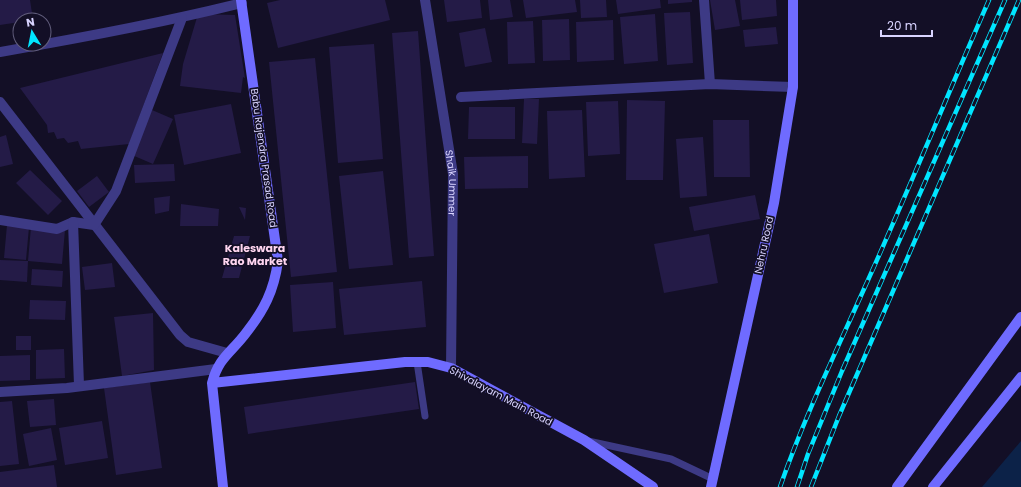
<svg xmlns="http://www.w3.org/2000/svg" width="1021" height="487" font-family="Poppins,sans-serif">
  <rect width="100%" height="100%" fill="#130f26"/>
  <!-- water -->
  <path fill="#0c2248" d="M1021,441V487H982Z"/>
  <!-- building -->
  <path fill="#241b47" d="M0,0H30L33,20H20V22L0,25Z
    M280,0H385L390,20L278,48L267,3Z
    M444,0H480L482,18L447,22Z
    M488,0H510L513,17L490,20Z
    M523,0H575L577,12L526,18Z
    M580,0H606L607,17L581,18Z
    M616,0H660L661,8L618,14Z
    M668,0H692V2L668,4Z
    M710,0H735L740,26L715,30Z
    M740,0H776L777,16L742,20Z
    M690,12L693,63L667,65L664,13Z
    M198,14L235,15L245,78L243,77L241,93L180,86L183,64Z
    M655,14L658,61L624,64L620,17Z
    M569,19L570,60L543,61L542,20Z
    M613,20L614,60L577,62L576,22Z
    M533,21L535,63L508,64L507,22Z
    M776,27L778,44L745,47L743,30Z
    M485,28L492,62L465,67L459,33Z
    M418,31L434,256L409,258L392,33Z
    M374,44L383,159L338,163L329,47Z
    M163,53L129,144L81,149L78,141L68,143L64,138L57,139L54,132L48,133L47,125L20,88Z
    M315,58L337,272L291,277L269,62Z
    M524,99H539L537,144L522,143Z
    M627,100L665,101L663,180H626Z
    M618,101L620,154L588,156L586,102Z
    M231,104L241,153L184,165L174,115Z
    M469,107H515V139H468Z
    M152,110L173,119L153,164L132,155Z
    M582,110L585,177L549,179L547,111Z
    M713,120H749L750,177H714Z
    M6,135L13,164L0,167V137Z
    M703,137L707,196L680,198L676,139Z
    M528,156V188L465,189L464,157Z
    M174,164L175,181L135,183L134,165Z
    M30,170L62,201L48,215L16,183Z
    M383,171L393,265L349,269L339,176Z
    M97,176L109,192L89,207L77,191Z
    M755,195L760,219L694,231L689,207Z
    M170,196L169,211L155,214L154,198Z
    M181,204L219,209L218,226H180Z
    M239,207L246,208L245,220Z
    M7,225L29,227L26,260L4,258Z
    M31,227L65,230L62,264L28,261Z
    M709,234L718,283L664,293L654,244Z
    M234,236H250L239,278H222Z
    M0,260L28,261L27,282L0,280Z
    M112,263L115,287L85,290L82,267Z
    M32,269L63,271L62,287L31,285Z
    M422,281L426,327L344,335L339,289Z
    M333,282L336,328L293,332L290,285Z
    M30,300L66,301L65,320L29,319Z
    M153,313L154,370L122,376L114,317Z
    M16,336H31V350H16Z
    M64,349L65,378L36,379V350Z
    M30,355V380L0,381V356Z
    M150,382L162,468L116,475L104,388Z
    M415,382L419,409L248,434L244,407Z
    M54,399L56,425L30,427L27,401Z
    M12,401L19,464L0,466V402Z
    M102,421L108,458L65,465L59,428Z
    M51,428L57,460L29,466L23,434Z
    M54,465L57,487H0V472Z"/>
  <g fill="none" stroke-linecap="round" stroke-linejoin="round">
    <!-- lane -->
    <path stroke="#3d3a85" stroke-width="7" d="M417,362L425,416
      M588,441L671,459L713,479"/>
    <!-- street -->
    <g stroke="#3d3a85" stroke-width="10">
      <path id="s1" d="M425,0L453,174L451,368"/>
      <path d="M704,0L710,84"/>
      <path d="M0,52C81,38 162,23 242,3"/>
      <path d="M461,97L710,84L793,87"/>
      <path d="M0,102L180,335L188,342L227,353"/>
      <path d="M0,220L57,229L73,222L94,225L116,191L182,18"/>
      <path d="M73,222L79,385"/>
      <path d="M0,392L67,388L216,369"/>
    </g>
    <!-- secondary -->
    <path stroke="#6f6bff" stroke-width="10" d="M212,383L405,362H428L451,368L584,440L653,487
      M223,487L212,383C219,357 231,353 246,333C264,310 274,291 278,261L241,0
      M711,487L774,203L793,87V0
      M897,487L1021,317
      M933,487L1021,377"/>
    <defs>
      <path id="rail" d="M780,487C804,418 834,356 864,289C907,194 947,96 989,0
        M797,487L808,454L842,371L1005,0
        M811,487L839,416L1019,0"/>
    </defs>
    <!-- rail casing -->
    <use href="#rail" stroke="#00e5ff" stroke-width="4.5"/>
    <!-- rail -->
    <use href="#rail" stroke="#130f26" stroke-width="3" stroke-dasharray="9" stroke-linecap="butt"/>
  </g>
  <g text-anchor="middle" dominant-baseline="central" stroke-width="3.5" stroke-linejoin="round" paint-order="stroke">
    <!-- street labels -->
    <g font-size="10" fill="#d9d4ff" stroke="#130f26">
      <text transform="translate(264 158) rotate(82)">Babu Rajendra Prasad Road</text>
      <text stroke="none"><textPath href="#s1" startOffset="185">Shaik Ummer</textPath></text>
      <text transform="translate(764 245) rotate(-78)">Nehru Road</text>
      <text transform="translate(501 396) rotate(28)">Shivalayam Main Road</text>
    </g>
    <!-- neighbourhood labels -->
    <g font-size="11" font-weight="bold" fill="#ffd6f0" stroke="#130f26">
      <text x="255" y="248">Kaleswara<tspan x="255" dy="13">Rao Market</tspan></text>
    </g>
  </g>
  <!-- north arrow -->
  <g transform="translate(32 32) rotate(350)"><circle r="19" fill="#130f26" stroke="#625e7d"/>
  <path d="M0-3L7 15L0 10L-7 15Z" fill="#00e5ff"/>
  <text y="-6" font-size="11" font-weight="bold" text-anchor="middle" fill="#d9d4ff">N</text>
  </g>
  <!-- scale -->
  <path d="M881 30v6h51v-6" fill="none" stroke="#d9d4ff" stroke-width="2"/>
  <text x="887" y="30" font-size="12" fill="#d9d4ff" stroke="#130f26" stroke-width="3" paint-order="stroke">20 m</text>
</svg>
